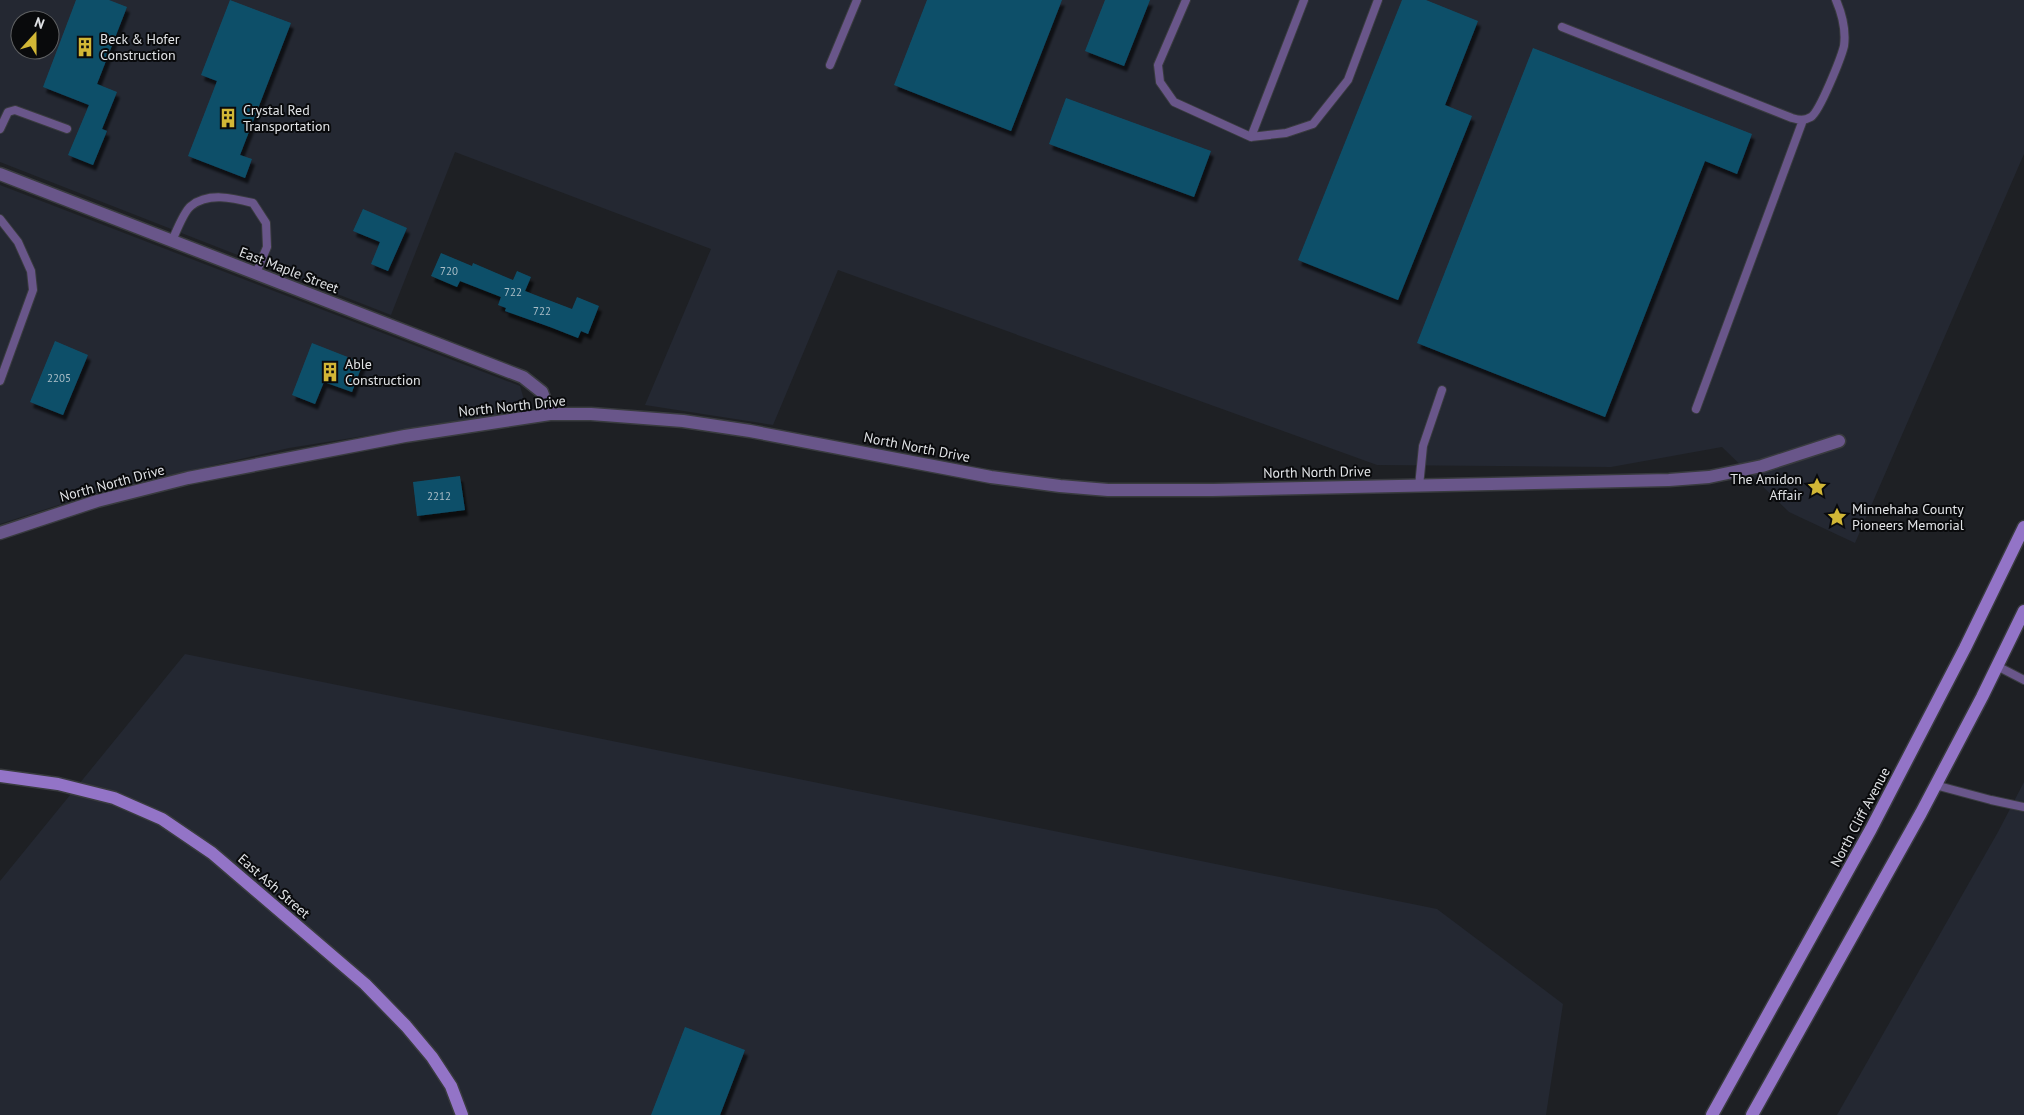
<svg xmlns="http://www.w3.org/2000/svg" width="2024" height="1115" font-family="'PT Sans',sans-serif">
  <defs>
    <filter id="shadow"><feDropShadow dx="3" dy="5.5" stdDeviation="1" flood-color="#0009"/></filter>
  </defs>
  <rect width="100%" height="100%" fill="#1e2024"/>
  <!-- built -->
  <path fill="#242832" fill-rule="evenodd" d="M0,0H2024V154L1855,543L1789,512L1722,447L1611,467L1377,465L838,270L773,425L645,405L711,249L455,152L391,315L0,162ZM20,20H50V50H20Z
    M0,185L520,386L527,410L289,448L102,491L0,524Z
    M185,654L1437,909L1563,1004L1546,1115H0V881Z
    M2024,782V1115H1837L1998,832Z"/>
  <!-- building -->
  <path fill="#0f4f69" filter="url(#shadow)" d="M76,0H109L127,7L97,84L117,92L102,129L107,131L93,165L68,155L89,105L43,87Z
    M230,0L291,23L240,155L252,159L245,178L188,156L217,81L201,75Z
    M927,0H1062L1011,131L894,85Z
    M1105,0H1150L1124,66L1085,51Z
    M1402,0H1426L1478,21L1445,105L1472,116L1398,300L1298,260Z
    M1533,48L1752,134L1737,174L1705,161L1605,417L1417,343Z
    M1066,98L1211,151L1194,197L1049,144Z
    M363,209L407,228L388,271L371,264L380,242L353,231Z
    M441,253L472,266L473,263L513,280L517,271L531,277L525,291L572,309L577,297L599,306L588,334L581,331L578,338L550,327L505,311L506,308L498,305L501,297L460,281L457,287L431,276Z
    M55,341L88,355L63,415L30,402Z
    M312,343L363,363L352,392L324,382L315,404L292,395Z
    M460,476L465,510L417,516L413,482Z
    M685,1027L745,1050L720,1115H651Z"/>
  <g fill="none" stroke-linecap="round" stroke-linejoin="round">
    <defs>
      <path id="lane" d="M1186,0L1158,65L1160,82L1174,102L1251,137L1286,133L1313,124L1348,80L1378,0
        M1562,27L1792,118C1799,120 1804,121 1811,117C1820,111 1841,58 1844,46C1846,31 1842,14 1836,0
        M830,65L857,0
        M0,129L8,112L15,110L67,129
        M1251,137L1304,0
        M0,219L18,242L31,271L33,290L0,381
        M172,241C176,232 184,211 191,206C208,192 233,198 253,203L266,223L267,247L256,273
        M1696,409L1803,120
        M1419,486L1423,446L1442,390
        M1997,666L2024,680
        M1935,785L1991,800L2024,807"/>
      <path id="street" d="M0,174L523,377L542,392L550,414
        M0,533L97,501L188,478L405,436L550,414H591L683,421L750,431L991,477L1060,486L1108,490H1213L1669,480L1709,477L1762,466L1839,441"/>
      <path id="secondary" d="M0,776L58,784L114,798L162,819L212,853L365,984L406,1026L432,1057L451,1086L462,1115
        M1712,1115L1871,829L1965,648L2024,527
        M1752,1115L1921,813L1982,697L2024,611"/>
    </defs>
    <!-- lane casing -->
    <use href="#lane" stroke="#393b3f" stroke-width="10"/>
    <!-- street casing -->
    <use href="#street" stroke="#393b3f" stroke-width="15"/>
    <!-- secondary casing -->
    <use href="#secondary" stroke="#393b3f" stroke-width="15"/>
    <!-- lane -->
    <use href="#lane" stroke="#69568a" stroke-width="8"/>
    <!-- street -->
    <use href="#street" stroke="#69568a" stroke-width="12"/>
    <!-- secondary -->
    <use href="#secondary" stroke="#9374c7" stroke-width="12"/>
  </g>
  <!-- icons -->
  <defs>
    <symbol id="building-bare" viewBox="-9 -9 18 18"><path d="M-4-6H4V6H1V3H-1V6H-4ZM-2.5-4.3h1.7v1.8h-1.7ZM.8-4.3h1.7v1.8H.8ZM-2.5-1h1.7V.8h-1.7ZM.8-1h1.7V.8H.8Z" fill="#d2b736" stroke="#090a0c" stroke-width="2.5" paint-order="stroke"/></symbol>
    <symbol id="sight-bare" viewBox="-9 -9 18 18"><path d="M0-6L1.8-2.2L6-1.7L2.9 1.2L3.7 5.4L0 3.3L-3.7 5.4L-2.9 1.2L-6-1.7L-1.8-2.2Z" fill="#d2b736" stroke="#090a0c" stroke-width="2.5" paint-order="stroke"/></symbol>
  </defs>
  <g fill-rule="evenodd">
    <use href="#building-bare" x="71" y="33" width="28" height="28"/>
    <use href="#building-bare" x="214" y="104" width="28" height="28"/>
    <use href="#building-bare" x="316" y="358" width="28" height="28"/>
    <use href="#sight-bare" x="1803" y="473" width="28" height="28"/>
    <use href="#sight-bare" x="1823" y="503" width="28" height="28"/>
  </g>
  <g text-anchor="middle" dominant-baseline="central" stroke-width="4" stroke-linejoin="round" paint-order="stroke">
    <!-- number labels -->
    <g font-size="11" fill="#acbec7">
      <text x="449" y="271">720</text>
      <text x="513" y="292">722</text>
      <text x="542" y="311">722</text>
      <text x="59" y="378">2205</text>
      <text x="439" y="496">2212</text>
    </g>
    <!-- poi labels -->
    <g font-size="14" fill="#e1e3e6" stroke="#090a0c" text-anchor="start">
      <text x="100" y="39">Beck &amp; Hofer<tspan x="100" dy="16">Construction</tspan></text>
      <text x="243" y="110">Crystal Red<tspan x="243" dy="16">Transportation</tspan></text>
      <text x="345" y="364">Able<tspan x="345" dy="16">Construction</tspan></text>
      <text x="1802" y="479" text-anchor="end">The Amidon<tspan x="1802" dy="16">Affair</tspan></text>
      <text x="1852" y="509">Minnehaha County<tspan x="1852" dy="16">Pioneers Memorial</tspan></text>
    </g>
    <!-- street labels -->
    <g font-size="14" fill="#e1e3e6" stroke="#090a0c">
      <text transform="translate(289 270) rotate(21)">East Maple Street</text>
      <text transform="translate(512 406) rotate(-6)">North North Drive</text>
      <text transform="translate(917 447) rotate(11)">North North Drive</text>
      <text transform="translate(1317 472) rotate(-1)">North North Drive</text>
      <text transform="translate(112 483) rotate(-15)">North North Drive</text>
      <text transform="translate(1860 817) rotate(-62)">North Cliff Avenue</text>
      <text transform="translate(274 886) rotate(41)">East Ash Street</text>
    </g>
  </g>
  <!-- north arrow -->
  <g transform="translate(35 35) rotate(21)"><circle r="24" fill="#090a0c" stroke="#5f6163"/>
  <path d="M0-4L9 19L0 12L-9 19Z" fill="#d2b736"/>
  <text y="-8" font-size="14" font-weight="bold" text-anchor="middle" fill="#e1e3e6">N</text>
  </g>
</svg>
